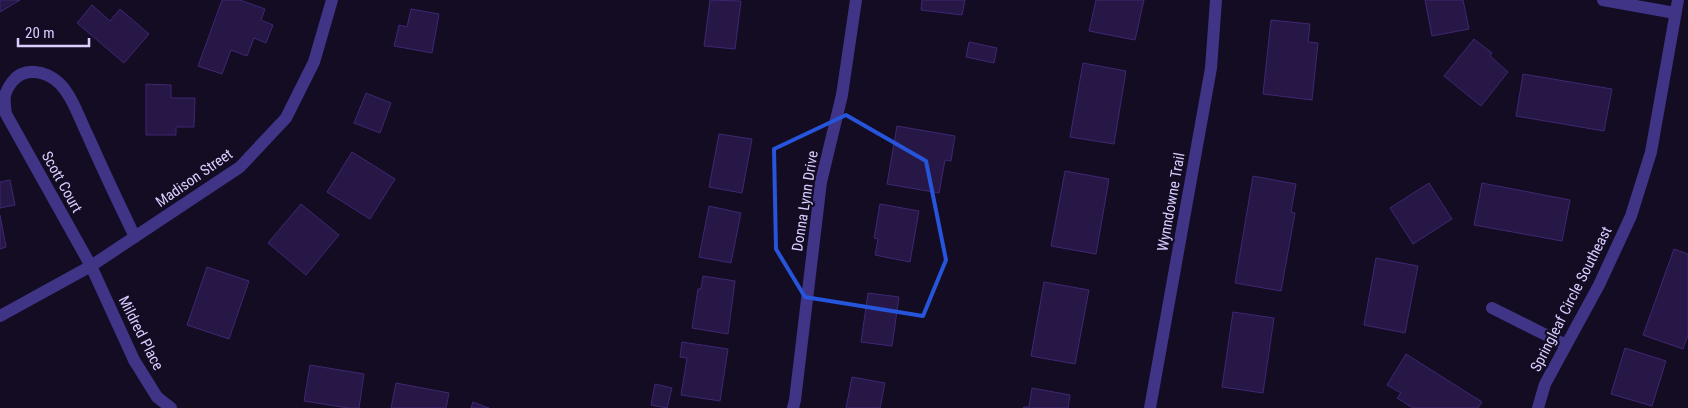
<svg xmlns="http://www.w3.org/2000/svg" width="1688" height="408" font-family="'Roboto Condensed',sans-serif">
  <rect width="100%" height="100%" fill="#130c23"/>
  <!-- building -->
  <path fill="#261746" stroke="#3f2773" d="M0,0H20L0,12Z
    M222,0H240L265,9L261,20L273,25L266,43L254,38L247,56L231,50L222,74L198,66Z
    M710,0L741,1L735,49L704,46Z
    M922,0H965L962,15L921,10Z
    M1096,0H1144L1135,40L1089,31Z
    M1425,0H1463L1469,29L1432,36Z
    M92,5L110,21L120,9L149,34L124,63L77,23Z
    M411,9L439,14L432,53L394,46L399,25L407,27Z
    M1271,20L1310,24L1308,42L1318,43L1312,100L1263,94Z
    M1474,39L1492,53L1490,56L1508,72L1481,106L1444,76Z
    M969,42L997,48L994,63L966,57Z
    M1083,63L1126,71L1114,144L1070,137Z
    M1523,74L1612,89L1604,131L1516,116Z
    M146,84L171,85V98H195L194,127H176V135H146Z
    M366,93L391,103L380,133L354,123Z
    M897,126L955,136L951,161L945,160L939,193L887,184Z
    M719,134L752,139L742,193L709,187Z
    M352,152L395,179L370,219L327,192Z
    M1065,171L1109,179L1096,254L1051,246Z
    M1253,176L1296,184L1291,212L1295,213L1281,291L1235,283Z
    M10,180L15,205L0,208V182Z
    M1429,183L1452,219L1413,244L1390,208Z
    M1482,183L1570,200L1562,241L1474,225Z
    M301,204L339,235L306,275L268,243Z
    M880,204L919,211L910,262L875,255L878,239L874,238Z
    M709,206L741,213L731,263L699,257Z
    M0,215L6,247L0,249Z
    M1674,249L1688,254V335L1683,349L1643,335Z
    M1376,258L1418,266L1405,333L1364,325Z
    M207,267L249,281L229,339L187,325Z
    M703,276L735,281L728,334L692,328L698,289H701Z
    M1044,282L1089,290L1075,364L1031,356Z
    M868,293L899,297L892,346L861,342Z
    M1233,312L1274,318L1263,393L1222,387Z
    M682,342L728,349L720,401L681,395L687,358L680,357Z
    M1625,348L1666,361L1652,406L1611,394Z
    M1406,354L1482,402L1478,408H1413L1397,398L1401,393L1387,385Z
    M310,365L364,374L359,408H348L304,401Z
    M852,377L885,383L880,408H846Z
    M396,383L449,393L446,408H391Z
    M655,384L672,388L667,408L651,405Z
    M1032,388L1070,395L1068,408H1023L1024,407H1029Z
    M473,402L489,408H471Z"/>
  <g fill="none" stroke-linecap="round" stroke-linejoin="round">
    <!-- street -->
    <path stroke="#403486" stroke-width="12" d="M1603,0L1675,13
      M135,237C119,204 103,170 88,136C80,120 72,95 59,83C46,71 24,66 12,82C3,94 4,99 6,114L91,266L134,360L157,397L171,408
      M1492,308L1566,345
      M0,316L91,266L240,167L286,118L314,62L332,0
      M793,408L795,400L821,182L842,95L856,0
      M1150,408L1211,68L1216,0
      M1538,408L1545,384L1599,285L1631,216L1651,152L1678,0"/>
  </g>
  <!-- marked area -->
  <path fill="none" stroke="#2654da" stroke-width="4" stroke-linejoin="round" d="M846,115L926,161L946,260L923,316L805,297L776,249L774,149Z"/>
  <g text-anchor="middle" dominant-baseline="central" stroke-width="4.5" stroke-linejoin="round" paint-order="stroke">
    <!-- street labels -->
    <g font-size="15" fill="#daceff" stroke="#130c23">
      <text transform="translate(194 178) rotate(-35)">Madison Street</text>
      <text transform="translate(62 182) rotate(61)">Scott Court</text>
      <text transform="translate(805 201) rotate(-81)">Donna Lynn Drive</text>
      <text transform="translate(1171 202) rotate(-80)">Wynndowne Trail</text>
      <text transform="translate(1571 299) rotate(-63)">Springleaf Circle Southeast</text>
      <text transform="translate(141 333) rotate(63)">Mildred Place</text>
    </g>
  </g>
  <!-- scale -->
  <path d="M18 38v8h71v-8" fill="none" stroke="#daceff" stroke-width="2.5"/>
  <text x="25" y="38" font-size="15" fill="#daceff" stroke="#130c23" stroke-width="4" paint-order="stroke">20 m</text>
</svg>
